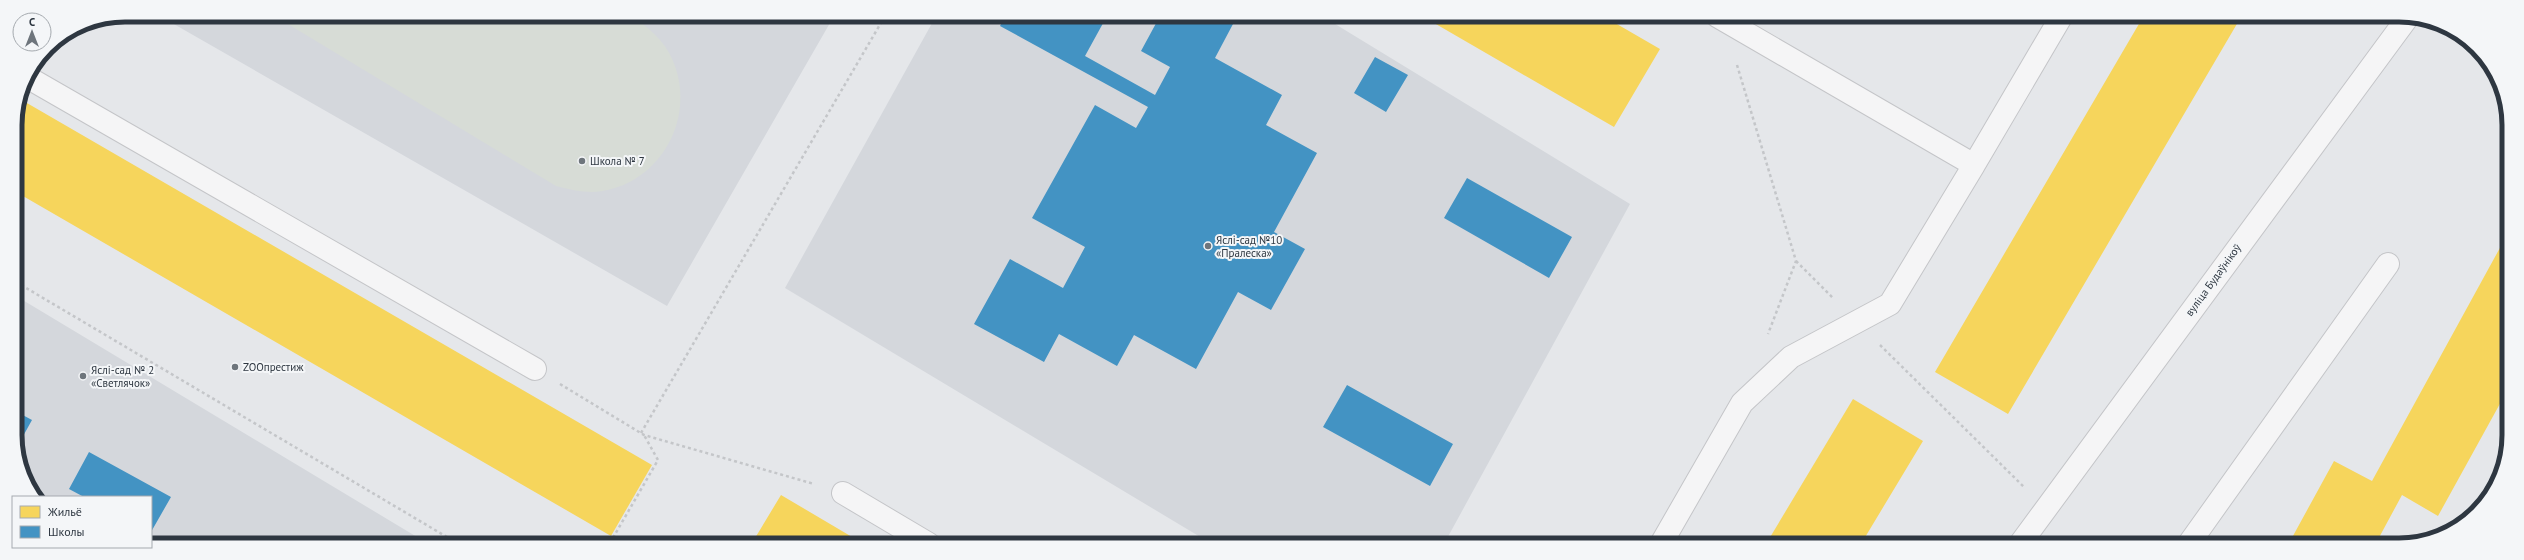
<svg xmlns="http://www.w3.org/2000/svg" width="2524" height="560" font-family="'PT Sans',sans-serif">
  <rect width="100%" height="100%" fill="#e5e7ea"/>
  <!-- built -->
  <path fill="#d4d7dc" d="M158,15L834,16L667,306Z
    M936,16H1322L1630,204L1444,544H1212L785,288Z
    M16,296L427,543H151V497H39L17,457Z"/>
  <!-- green -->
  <path fill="#d7dcd6" d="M273,15H630C648,27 665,41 673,61C698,120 657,189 592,192C580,192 568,189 556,186Z"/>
  <!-- homes -->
  <path fill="#f6d55c" d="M1422,16H1603L1660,49L1614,127Z
    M2143,17H2241L2008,414L1935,372Z
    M20,99L652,465L611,536L16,192L15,118Z
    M2507,235V391L2438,516L2402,495L2375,545H2288L2334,461L2372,481Z
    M1853,399L1923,441L1861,544H1766Z
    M781,495L864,544L752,543Z"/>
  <!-- schools -->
  <path fill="#4393c3" d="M1005,16H1107L1085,56L1155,95L1170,67L1141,51L1160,16H1218L1233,24L1215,58L1282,95L1266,125L1317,153L1274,232L1305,249L1271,310L1238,292L1196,369L1134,335L1117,366L1059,334L1044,362L974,324L1010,259L1063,288L1085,247L1032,218L1095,105L1136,128L1148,107L1000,26Z
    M1375,57L1408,75L1386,112L1354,93Z
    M1467,178L1572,237L1549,278L1444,218Z
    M1347,385L1453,444L1430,486L1323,427Z
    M17,412L32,420L17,447Z
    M89,452L171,497L151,532V497H84L69,489Z"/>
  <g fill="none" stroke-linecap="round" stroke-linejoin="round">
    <defs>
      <path id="minor" d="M1717,16L1974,165L2061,17
        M27,77L535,369
        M843,493L929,544
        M1661,544L1742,403L1791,357L1890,304L1974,165
        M2020,544L2408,17
        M2188,545L2388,264"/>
    </defs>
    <!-- minor casing -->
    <use href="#minor" stroke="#c4c5c8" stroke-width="24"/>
    <!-- path -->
    <path stroke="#c4c6c9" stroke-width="2.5" stroke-dasharray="3 3" stroke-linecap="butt" d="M1737,65L1796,261L1768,334
      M1796,261L1834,299
      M16,282L457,543
      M1880,345L2024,487
      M560,384L644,435L814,484
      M641,433L885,16
      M610,543L658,460L644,435"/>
    <!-- minor -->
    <use href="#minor" stroke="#f5f5f6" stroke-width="22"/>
  </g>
  <!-- markers -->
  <g fill="#6e757c" stroke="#f4f6f8" stroke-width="1.5">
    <circle cx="582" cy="161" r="4"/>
    <circle cx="1208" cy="246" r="4"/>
    <circle cx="235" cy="367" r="4"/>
    <circle cx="83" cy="376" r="4"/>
  </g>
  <g text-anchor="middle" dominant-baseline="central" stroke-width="4" stroke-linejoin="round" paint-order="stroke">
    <!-- poi labels -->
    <g font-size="11" fill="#2e3741" stroke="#f4f6f8" text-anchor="start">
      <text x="590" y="161">Школа № 7</text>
      <text x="1216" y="240">Яслі-сад №10<tspan x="1216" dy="13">«Пралеска»</tspan></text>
      <text x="243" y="367">ZOOпрестиж</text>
      <text x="91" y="370">Яслі-сад № 2<tspan x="91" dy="13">«Светлячок»</tspan></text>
    </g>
    <!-- street labels -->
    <g font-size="11" fill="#2e3741" stroke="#f4f6f8">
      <text transform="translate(2213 280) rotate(-54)">вуліца Будаўнікоў</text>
    </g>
  </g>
  <!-- crop -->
  <path d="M0 0H2524V560H0ZM125 22H2399A103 103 0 0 1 2502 125V435A103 103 0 0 1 2399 538H125A103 103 0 0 1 22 435V125A103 103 0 0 1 125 22Z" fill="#f4f6f8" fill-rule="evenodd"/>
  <path fill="none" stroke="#2e3741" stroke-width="5" d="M125 22H2399A103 103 0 0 1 2502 125V435A103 103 0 0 1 2399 538H125A103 103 0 0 1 22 435V125A103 103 0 0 1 125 22Z"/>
  <!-- legend -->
  <rect x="12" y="496" width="140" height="52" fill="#f4f6f8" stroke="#a5aaaf"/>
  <rect x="20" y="506" width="20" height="12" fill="#f6d55c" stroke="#a5aaaf"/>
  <text x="48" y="516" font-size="12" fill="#2e3741">Жильё</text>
  <rect x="20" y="526" width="20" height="12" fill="#4393c3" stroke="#a5aaaf"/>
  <text x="48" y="536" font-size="12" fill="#2e3741">Школы</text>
  <!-- north arrow -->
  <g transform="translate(32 32)"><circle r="19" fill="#f4f6f8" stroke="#a5aaaf"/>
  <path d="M0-3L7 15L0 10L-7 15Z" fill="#6e757c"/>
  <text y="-6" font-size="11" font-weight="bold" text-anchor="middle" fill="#2e3741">С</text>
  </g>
</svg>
